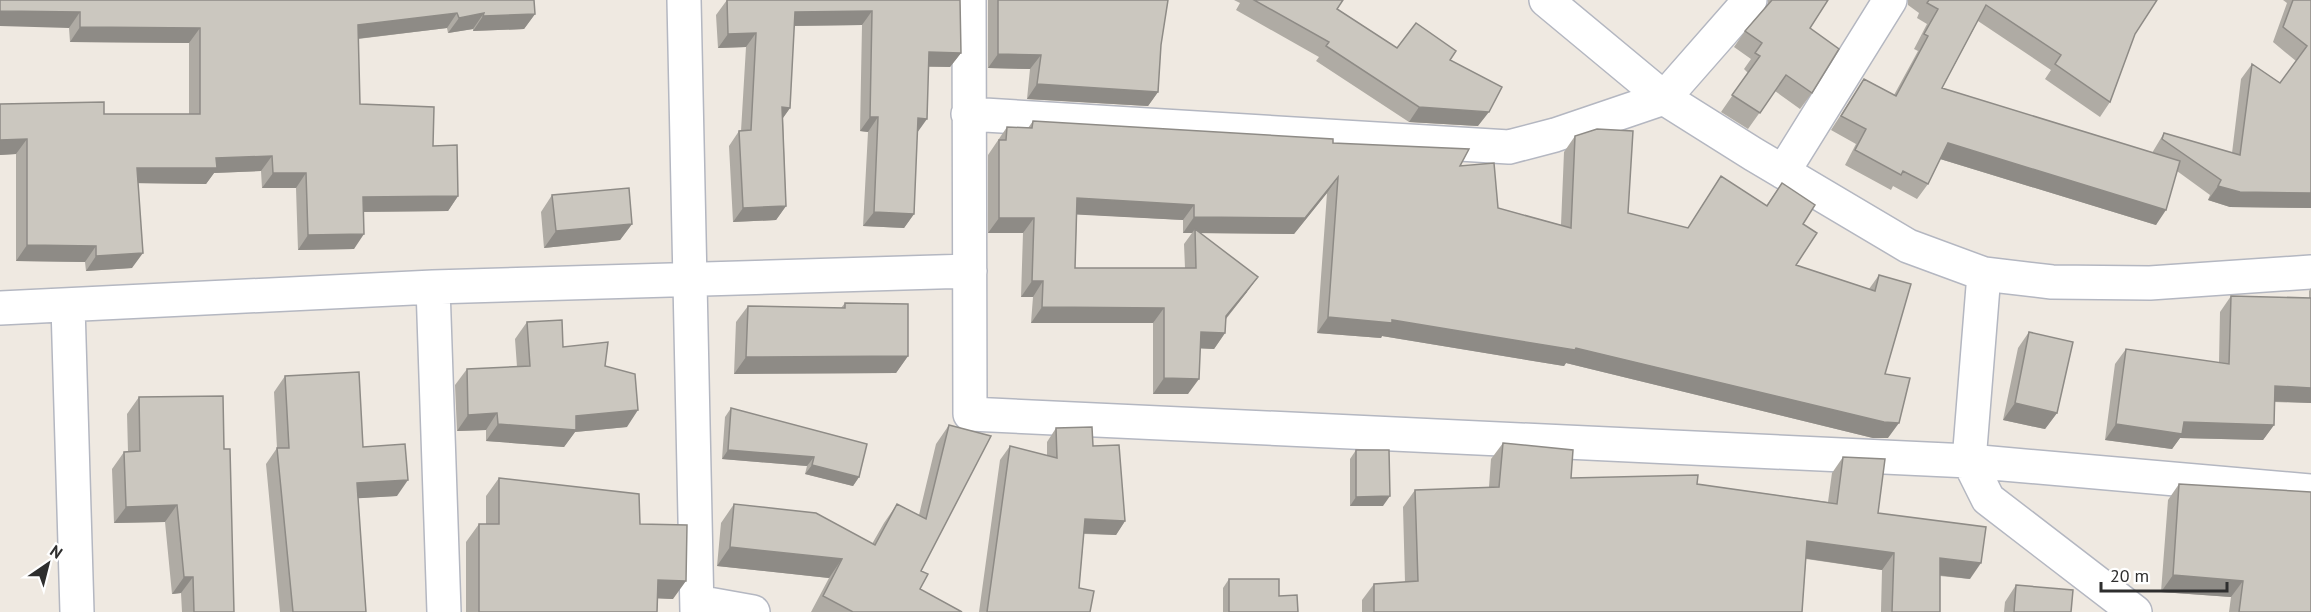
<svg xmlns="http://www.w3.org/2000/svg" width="2311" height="612" font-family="'PT Sans',sans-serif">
  <rect width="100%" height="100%" fill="#efe9e1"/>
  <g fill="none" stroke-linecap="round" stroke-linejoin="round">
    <defs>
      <path id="street" d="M684,0L697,612
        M969,0L970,414L1969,461L2311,491
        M1546,0L1664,98L1753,154L1908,246L1984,274L2052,282L2150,283L2311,272
        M968,114L1509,147L1555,135L1664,98L1750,0
        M1783,172L1890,0
        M1984,274L1969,461L1988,499L2135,612
        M433,287L444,612
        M68,306L77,612
        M0,308L433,287L970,271
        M697,602L753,612"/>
    </defs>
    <!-- street casing -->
    <use href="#street" stroke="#b4b7c1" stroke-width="36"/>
    <!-- street -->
    <use href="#street" stroke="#fff" stroke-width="33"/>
  </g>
  <!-- wall -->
  <path fill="#afaba4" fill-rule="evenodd" d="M0,0L535,14L524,29L473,31V29L448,33L447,28L358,39L360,104L433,146L458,196L448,211L364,212L354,249L298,250L296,188H262L261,171L214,173L206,184L138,183L132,268L86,271L85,262L16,261V154L0,155V104L104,114H189V43L70,42L69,28Z
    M727,0H960L961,53L950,67H929L917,133L914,214L904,228L863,226L868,132L860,131L862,25L794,26L790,108L783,118L786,206L776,220L733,222L729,146L739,131H741L746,47L718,48L716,15Z
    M988,0H1168L1161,45L1158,92L1148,106L1027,99L1030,69L988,68Z
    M1234,0H1343L1337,9L1397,48L1450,60L1478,126L1409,122L1316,61L1319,57L1236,10L1240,3Z
    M1768,0H1828L1810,28L1812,93L1800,109L1775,91L1748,129L1721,112L1748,73L1744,69L1751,59L1734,47L1745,31L1767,5L1768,3Z
    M1908,0H2157L2135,34L2110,102L2100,117L2045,79L2051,70L1978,21L1942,88L2152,153L2164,133L2232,153L2241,79L2252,64L2280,83L2296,61L2273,42L2287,3L2283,0H2311V208L2230,207L2208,200L2210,195L2177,171L2156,225L1940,159L1928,184L1917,199L1893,186L1891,190L1845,165L1856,144L1831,130L1864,79L1894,95L1918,51L1914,49L1927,24L1917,18L1919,13L1908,5Z
    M1033,121L1333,143L1460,166L1498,208L1561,225L1564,152L1575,136L1628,213L1688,228L1721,176L1766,206L1782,183L1803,224L1796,265L1869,289L1879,275L1888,438H1873L1566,363L1564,366L1382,336L1381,338L1317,333L1327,193L1294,234L1200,233L1247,292L1226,319L1225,333L1214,349L1200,348L1188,394H1153V323H1031L1033,297H1021L1023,233H988V155L1007,127L1028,128ZM1077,214L1183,220V233H1192L1184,244L1185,268H1075Z
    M552,195L632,224L620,240L544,248L541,212Z
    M2311,288V403L2274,402V425L2263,440L2180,438L2172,449L2105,440L2115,364L2126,349L2219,363L2220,312L2231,296L2309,298V291Z
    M845,303L908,356L896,373L734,374L736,322L748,306L841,308Z
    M527,322L563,347L627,427L575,432L564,447L486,441V430L457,431L455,385L467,369L517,367L515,339Z
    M2029,332L2057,413L2045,429L2003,420L2018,348Z
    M285,376L363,447L397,496L358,498L366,612H280L266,464L277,448L274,392Z
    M139,397L224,449L234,612H182L181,593L172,594L165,522L114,523L112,469L124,452H128L127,414Z
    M731,408L859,477L853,486L805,474L807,466L722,459L725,417Z
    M949,425L921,571L920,589L962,612H811L829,578L717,566L721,523L734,504L872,544L884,523L897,504L919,515L936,444Z
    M1056,428L1093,446L1125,521L1116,535L1084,534L1079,588L1090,612H979L1000,460L1010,446L1047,456V442Z
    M1503,443L1571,478L1697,484L1828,502L1832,473L1843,457L1878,513L1970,579L1940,576V612H1881L1882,570L1806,559L1802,612H1362V600L1374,584L1405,582L1403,507L1415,490L1489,487L1491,459Z
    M1356,450L1383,506H1350V459Z
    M499,478L640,524L673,599L658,598L657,612H466V542L479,524H486V496Z
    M2179,484L2311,612H2229L2231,597L2161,592L2168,500Z
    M1229,579L1279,596L1298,612H1223V588Z
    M2016,585L2071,612H2004L2005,602Z"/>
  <!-- shaded-wall -->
  <path fill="#8e8b86" d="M0,11L80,12L69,28L0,26Z
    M872,11L862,25L785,26L795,12Z
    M457,13L447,28L347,40L358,25Z
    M484,13L473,29L448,33L459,18Z
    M535,14L524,29L473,31L483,16Z
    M80,27L200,28L189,43L70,42Z
    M756,33L746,47L718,48L728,34Z
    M929,52L961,53L950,67L919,66Z
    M998,54L1041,55L1030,69L988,68Z
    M1037,84L1158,92L1148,106L1027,99Z
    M782,107L790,108L780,122Z
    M1419,107L1489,112L1478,126L1409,122Z
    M870,117H878L868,132L860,131Z
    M918,118L927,119L917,133Z
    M27,139L16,154L0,155V140Z
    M1948,143L2166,210L2156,225L1937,158Z
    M272,156L261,171L214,173L206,184L127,183L137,168L216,158Z
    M273,173H306L296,188H262Z
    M1338,177L1327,193L1294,234L1195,233V229L1192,233H1183L1194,217Z
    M2218,186L2311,193V208L2230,207L2208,200Z
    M458,196L448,211L352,212L363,197Z
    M1077,198L1194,205L1183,220L1066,214Z
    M786,206L776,220L733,222L743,208Z
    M874,212L914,214L904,228L863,226Z
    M999,218H1034L1023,233H988Z
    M632,224L620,240L544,248L556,231Z
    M364,234L354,249L298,250L308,235Z
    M27,245L96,246L85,262L16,261Z
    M143,253L132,268L86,271L96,256Z
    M1258,277L1247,292L1215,332L1226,316Z
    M1032,281H1043L1033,297H1021Z
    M1042,307L1164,308L1153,323H1031Z
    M1328,317L1392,320L1576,348L1899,423L1888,438H1873L1566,363L1564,366L1382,336L1381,338L1317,333Z
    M1201,332L1225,333L1214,349L1190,348Z
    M908,356L896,373L734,374L746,357Z
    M1164,378L1199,379L1188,394H1153Z
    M2275,386L2311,388V403L2264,401Z
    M2015,403L2057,413L2045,429L2003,420Z
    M638,410L627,427L575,432L564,447L486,441L498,424Z
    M497,413L486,430L457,431L468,415Z
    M2184,422L2274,425L2263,440L2180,438L2172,449L2105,440L2116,424Z
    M728,450L814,457L807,466L722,459Z
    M812,465L859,477L853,486L805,474Z
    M408,480L397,496L346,499L357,483Z
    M1390,496L1383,506H1350L1356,497Z
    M177,505L165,522L114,523L126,507Z
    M1085,519L1125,521L1116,535L1075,533Z
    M1807,541L1894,553L1882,570L1796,557Z
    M730,547L842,559L829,578L717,566Z
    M1940,558L1981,563L1970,579L1929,574Z
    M2173,575L2243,581L2231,597L2161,592Z
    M184,577H193L181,593L172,594Z
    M658,580L686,581L673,599L646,598Z"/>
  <!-- building -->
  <path fill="#cbc7bf" stroke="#8e8b86" stroke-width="1.5" d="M0,0H534L535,14L483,16L484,13L459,18L457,13L358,25L360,104L434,107L433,146L457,145L458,196L363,197L364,234L308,235L306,173H273L272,156L216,158L217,168H137L143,253L96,256V246L27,245V139L0,140V104L104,102V114H200V28L80,27V12L0,11Z
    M727,0H960L961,53L929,52L927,119L918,118L914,214L874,212L878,117H870L872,11L795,12L790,108L782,107L786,206L743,208L739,131L751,130L756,33L728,34Z
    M998,0H1168L1161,45L1158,92L1037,84L1041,55L998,54Z
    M1254,0H1343L1337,9L1397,48L1416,23L1456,51L1450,60L1502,87L1489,112L1419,107L1326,46L1329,42Z
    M1772,0H1828L1810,28L1839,49L1812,93L1786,75L1760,113L1732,95L1760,56L1755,53L1762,43L1745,31Z
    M1929,0H2157L2135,34L2110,102L2055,64L2061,55L1986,5L1942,88L2180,161L2166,210L1948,143L1928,184L1903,171L1901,175L1855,150L1866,129L1841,116L1864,79L1896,96L1928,36L1924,34L1938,9L1927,3Z
    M2293,0H2311V193L2240,192L2218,186L2221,180L2162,139L2164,133L2240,155L2252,64L2280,83L2307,46L2283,27Z
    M1033,121L1333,139V143L1469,149L1460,166L1494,163L1498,208L1571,228L1575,136L1597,129L1633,131L1628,213L1688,228L1721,176L1767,206L1782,183L1815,205L1803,224L1817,233L1796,265L1875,291L1879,275L1911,284L1885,374L1910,378L1899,423L1884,422L1576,348L1575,350L1392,320V323L1328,317L1338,177L1305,218L1194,217V205L1077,198L1075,268H1196L1195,229L1258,277L1226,316L1225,333L1201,332L1199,379L1164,378V308L1042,307L1043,281H1032L1034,218H999V140H1006L1007,127L1032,128Z
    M629,188L632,224L556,231L552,195Z
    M2231,296L2311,298V388L2275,386L2274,425L2184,422L2182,434L2116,424L2126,349L2229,364Z
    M845,303L908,304V356L746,357L748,306L845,308Z
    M562,320L563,347L608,342L605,366L635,374L638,410L576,416V430L498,424L497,413L468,415L467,369L530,366L527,322Z
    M2029,332L2073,342L2057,413L2015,403Z
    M359,372L363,447L405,444L408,480L357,483L366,612H293L277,448H289L285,376Z
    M223,396L224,449H230L234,612H194L193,577H184L177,505L126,507L124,452L140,451L139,397Z
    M731,408L867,444L859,477L812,465L814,457L728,450Z
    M949,425L991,436L921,571L928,574L920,589L962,612H853L823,596L842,559L730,547L734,504L816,513L875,545L897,504L926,519Z
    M1092,427L1093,446L1119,445L1125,521L1085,519L1079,588L1094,591L1090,612H987L1010,446L1057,458L1056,428Z
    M1503,443L1573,450L1571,478L1698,475L1697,484L1837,504L1843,457L1885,459L1878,513L1986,527L1981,563L1940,558V612H1892L1894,553L1807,541L1802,612H1374V584L1418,581L1415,490L1499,487Z
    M1356,450H1389L1390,496L1356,497Z
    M499,478L639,494L640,524L687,525L686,581L658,580L657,612H479V524H499Z
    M2179,484L2311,492V612H2239L2243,581L2173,575Z
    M1229,579H1279V596L1297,595L1298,612H1229Z
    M2016,585L2073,590L2071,612H2014Z"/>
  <!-- north arrow -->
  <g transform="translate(48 564) rotate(35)" stroke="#ffffff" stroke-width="4.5" paint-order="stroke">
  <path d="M0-4.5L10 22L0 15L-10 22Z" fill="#2e2e2e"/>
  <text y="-9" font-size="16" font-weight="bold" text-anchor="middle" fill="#2e2e2e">N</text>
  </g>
  <!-- scale -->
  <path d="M2101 582v9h126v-9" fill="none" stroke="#2e2e2e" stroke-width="3"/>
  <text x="2110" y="582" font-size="18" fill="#2e2e2e" stroke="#ffffff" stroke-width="4.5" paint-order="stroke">20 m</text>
</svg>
